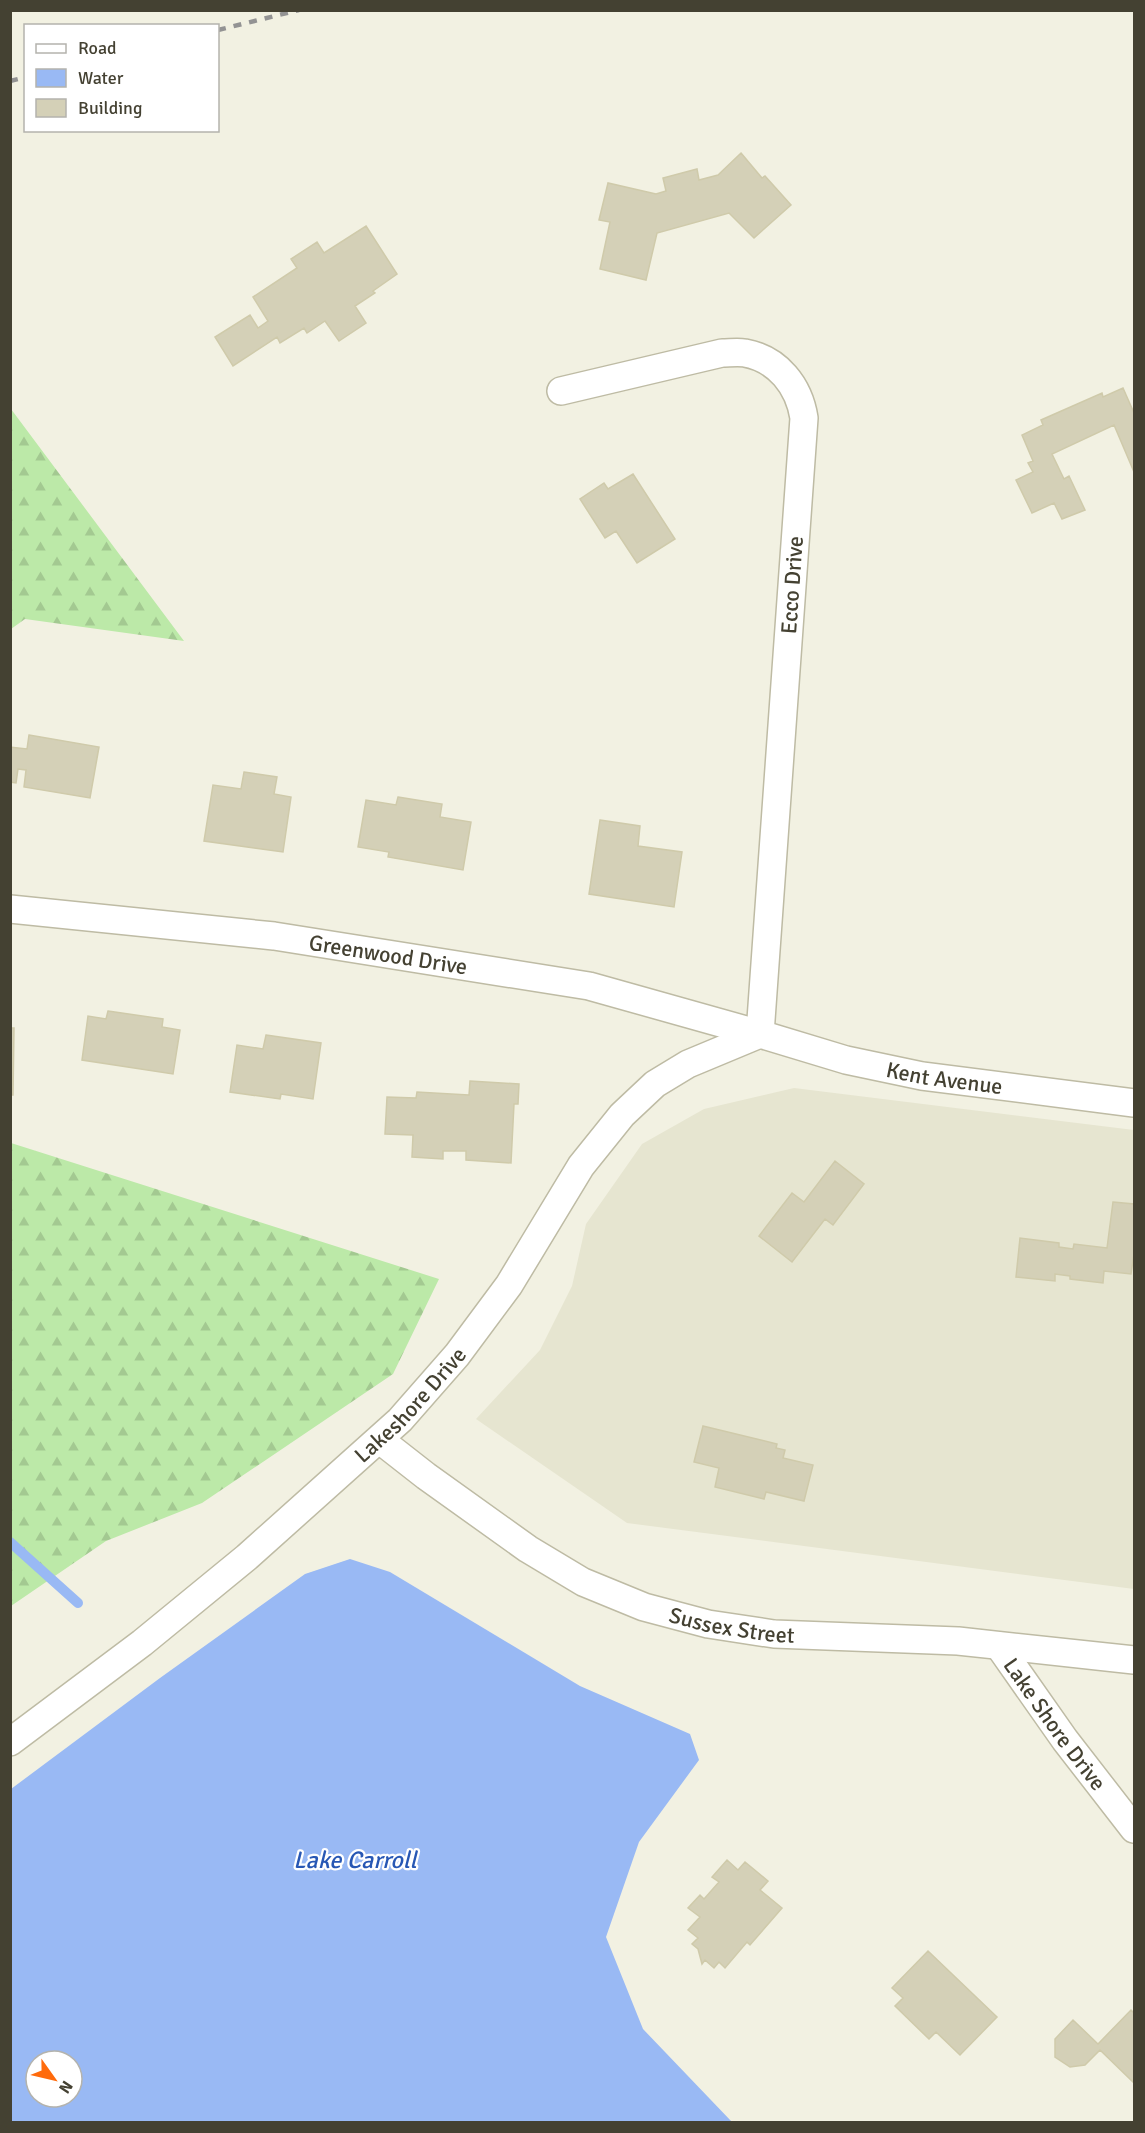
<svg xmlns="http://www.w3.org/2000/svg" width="1145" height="2133" font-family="Signika,sans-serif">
  <defs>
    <pattern id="forest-firs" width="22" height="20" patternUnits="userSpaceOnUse" patternTransform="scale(1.5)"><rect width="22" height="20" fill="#bce9a8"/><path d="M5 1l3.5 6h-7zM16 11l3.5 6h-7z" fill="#a3c991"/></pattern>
  </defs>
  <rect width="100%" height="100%" fill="#f2f1e2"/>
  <!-- residential -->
  <path fill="#e6e5d0" d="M794,1088L1134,1130V1589L627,1523L476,1419L540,1350L572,1286L586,1224L642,1144L704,1109Z"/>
  <!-- forest -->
  <path fill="url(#forest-firs)" d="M11,409L184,641L25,619L11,629Z
    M11,1143L439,1279L393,1374L202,1503L106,1541L11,1606Z"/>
  <!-- water -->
  <path fill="#99b9f4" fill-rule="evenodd" d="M350,1559L390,1572L580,1686L690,1734L699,1760L639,1842L606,1937L643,2029L732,2122H11V1789L160,1678L305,1574ZM36,2061H72V2097H36Z"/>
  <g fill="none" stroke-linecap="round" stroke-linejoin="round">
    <!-- stream -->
    <path stroke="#99b9f4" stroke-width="10" d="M10,1542L78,1603"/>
  </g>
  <!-- building -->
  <path fill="#d4d0b7" stroke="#cfcaaa" stroke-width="1.5" d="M741,153L762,178L765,176L791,205L754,238L729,213L657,233L646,280L600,269L610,222L599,220L608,183L656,194L666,191L663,178L697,169L699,180L718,175Z
    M366,226L397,274L373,291L375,293L355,306L366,323L339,341L325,321L307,333L304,328L280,343L277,337L233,366L215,337L250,315L258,328L268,321L253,297L297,268L291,259L317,242L324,253Z
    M1123,388L1134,413V472L1114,425L1052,454L1064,479L1069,476L1085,510L1062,519L1054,503L1032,513L1016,480L1033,472L1028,463L1033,461L1022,435L1043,425L1041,420L1102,393L1103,397Z
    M633,474L675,539L637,563L616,531L605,538L580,499L604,483L608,489Z
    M29,735L99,747L90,798L24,787L26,770L18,769L16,783L10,782V747L27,749Z
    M244,772L277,777L274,794L291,797L283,852L204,841L213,785L241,789Z
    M398,797L442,804L440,817L471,822L463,870L388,857L389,852L358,847L366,800L396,805Z
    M600,820L640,826L638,846L682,852L674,907L589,894Z
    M108,1011L163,1019L162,1027L180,1030L173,1074L82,1060L88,1016L106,1019Z
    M10,1028H14L13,1095H10Z
    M266,1035L321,1043L313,1099L281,1094L280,1099L230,1092L237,1045L263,1049Z
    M470,1081L519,1084L518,1104H514L511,1163L466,1160V1151H443V1159L412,1157L413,1135L385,1134L387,1097L416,1098L417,1092L469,1095Z
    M835,1161L864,1184L833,1225L825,1219L792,1262L759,1236L792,1193L804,1202Z
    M1113,1202L1134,1204V1254L1131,1274L1104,1271L1103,1283L1070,1279V1276L1055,1274V1281L1016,1277L1020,1238L1059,1243V1247L1073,1249L1074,1244L1107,1248Z
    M703,1426L777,1444L776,1448L785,1450L783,1458L813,1465L804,1501L766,1492L764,1499L715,1487L719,1468L694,1462Z
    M727,1860L738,1870L745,1862L768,1881L760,1890L782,1908L750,1945L747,1942L725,1968L719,1962L714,1968L705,1960L702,1964L698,1949L692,1944L698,1938L688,1930L700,1917L688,1908L700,1895L704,1899L719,1882L712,1877Z
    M928,1951L997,2017L960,2055L936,2032L929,2039L895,2006L903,1998L892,1988Z
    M1131,2010L1134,2013V2083L1100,2050L1085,2065L1070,2067L1055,2057V2039L1073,2020L1098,2044Z"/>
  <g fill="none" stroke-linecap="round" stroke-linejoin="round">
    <defs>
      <g id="minor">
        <path d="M561,391L722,353C729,353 738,352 745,353C778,359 799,386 804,418L760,1034"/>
        <path id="s1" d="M10,909L274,936L589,986L760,1034L846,1060L922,1076L1134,1103"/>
        <path id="s2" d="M380,1440L426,1476L528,1549L583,1582L644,1607L708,1624L774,1634L958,1641L1134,1660"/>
        <path id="s3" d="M999,1646L1065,1740L1134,1829"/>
        <path id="s4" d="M10,1742L142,1643L247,1557L400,1420L457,1355L509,1285L581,1166L622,1115L655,1084L688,1064L760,1034"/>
      </g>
    </defs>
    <!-- minor casing -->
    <use href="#minor" stroke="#bebba4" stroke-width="30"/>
    <!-- minor -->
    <use href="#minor" stroke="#fff" stroke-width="27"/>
    <!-- rail -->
    <path stroke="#939393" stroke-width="4.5" stroke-dasharray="8 8" stroke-linecap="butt" d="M218,30L299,10
      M10,81L26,77"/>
  </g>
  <g text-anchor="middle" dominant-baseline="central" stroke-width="4.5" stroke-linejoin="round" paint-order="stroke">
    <!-- street labels -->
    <g font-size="22" fill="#444132" stroke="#fff">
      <text transform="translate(792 585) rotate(-86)">Ecco Drive</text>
      <text stroke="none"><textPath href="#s1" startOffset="381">Greenwood Drive</textPath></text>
      <text stroke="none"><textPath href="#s1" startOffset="952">Kent Avenue</textPath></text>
      <text stroke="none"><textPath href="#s4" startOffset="524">Lakeshore Drive</textPath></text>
      <text stroke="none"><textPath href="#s2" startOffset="404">Sussex Street</textPath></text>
      <text stroke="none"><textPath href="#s3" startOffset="96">Lake Shore Drive</textPath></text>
    </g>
    <!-- water labels -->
    <g font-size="24" font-style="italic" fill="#2757b4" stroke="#fff">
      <text x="355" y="1860">Lake Carroll</text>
    </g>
  </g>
  <!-- border -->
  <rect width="1145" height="2133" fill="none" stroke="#444132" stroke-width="24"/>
  <!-- legend -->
  <rect x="24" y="24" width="195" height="108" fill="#ffffff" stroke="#b4b3ad" stroke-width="1.5"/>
  <rect x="36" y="44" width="30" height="9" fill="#ffffff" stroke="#b4b3ad" stroke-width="1.5"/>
  <text x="78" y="54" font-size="18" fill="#444132">Road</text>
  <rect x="36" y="69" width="30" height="18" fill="#99b9f4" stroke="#b4b3ad" stroke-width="1.5"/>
  <text x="78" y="84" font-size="18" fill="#444132">Water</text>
  <rect x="36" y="99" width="30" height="18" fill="#d4d0b7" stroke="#b4b3ad" stroke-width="1.5"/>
  <text x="78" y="114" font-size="18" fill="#444132">Building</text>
  <!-- north arrow -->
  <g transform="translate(54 2079) rotate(124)"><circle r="28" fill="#ffffff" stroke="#b4b3ad" stroke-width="1.5"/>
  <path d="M0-4.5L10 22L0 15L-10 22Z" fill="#ff6b0c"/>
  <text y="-9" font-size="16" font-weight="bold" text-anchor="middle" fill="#444132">N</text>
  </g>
</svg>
